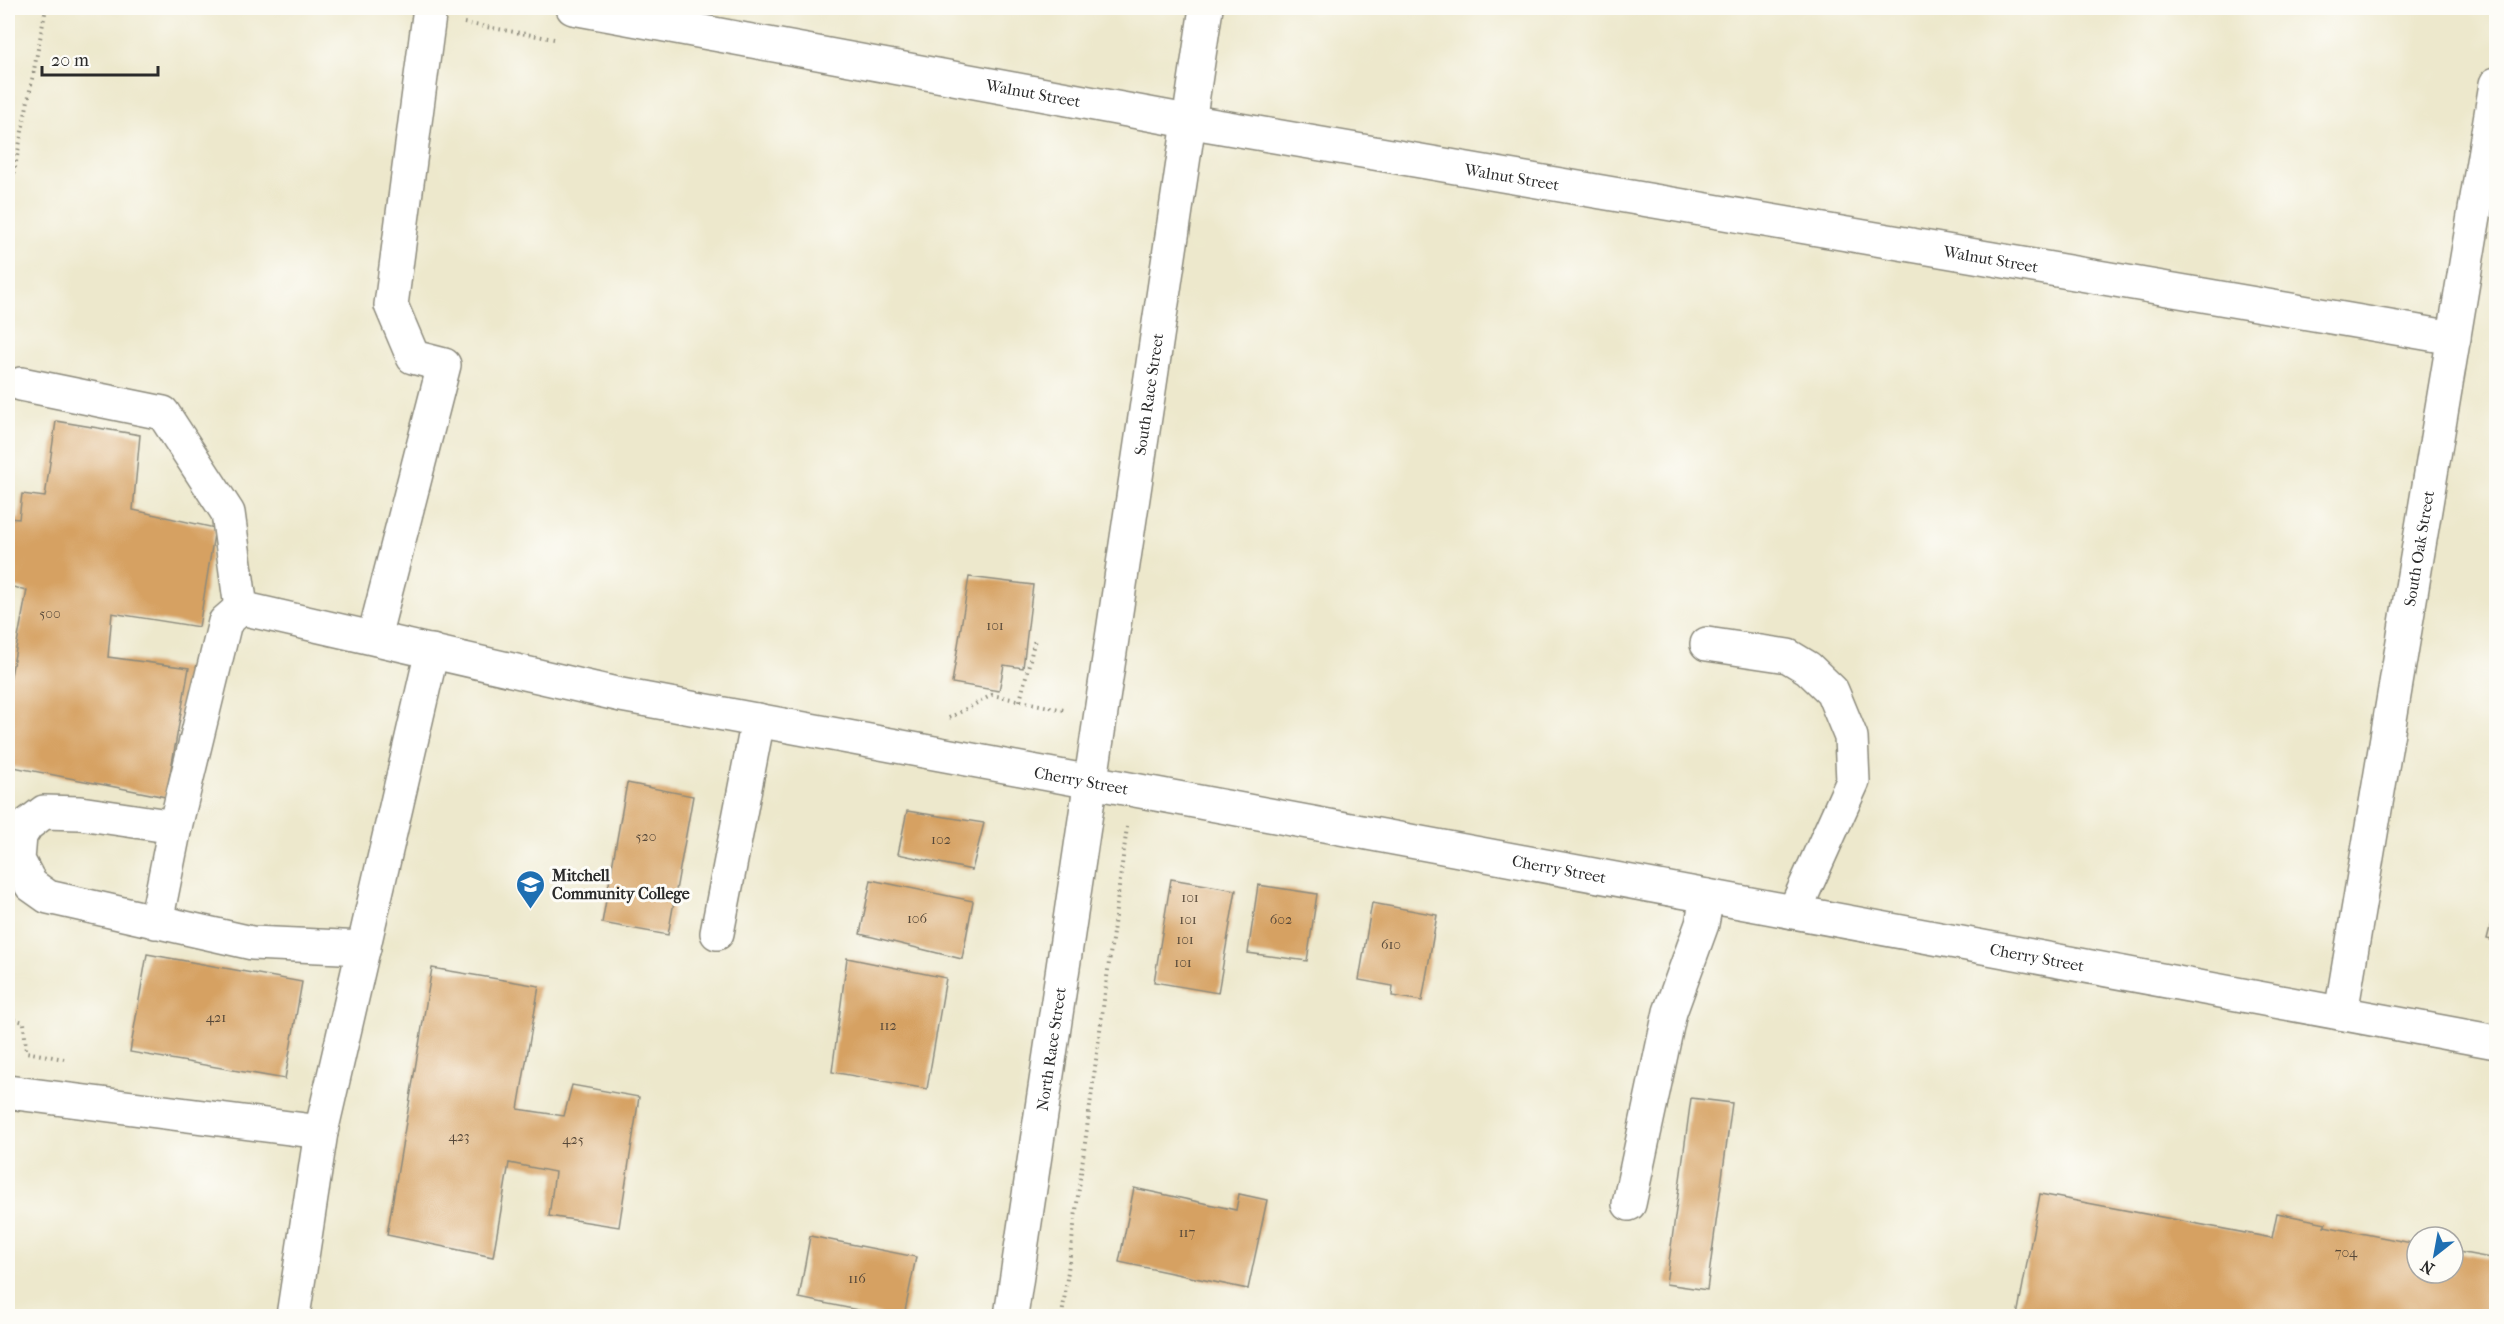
<svg xmlns="http://www.w3.org/2000/svg" width="2504" height="1324" font-family="'IM FELL French Canon',serif">
  <rect width="100%" height="100%" fill="#fdfcf7"/>
  <filter id="ink" filterUnits="userSpaceOnUse"><feTurbulence type="fractalNoise" baseFrequency=".0167" numOctaves="2"/><feDisplacementMap in="SourceGraphic" scale="12" xChannelSelector="R" yChannelSelector="G"/><feConvolveMatrix kernelMatrix="1 2 1 2 8 2 1 2 1" color-interpolation-filters="sRGB"/></filter>
  <filter id="wash" filterUnits="userSpaceOnUse"><feTurbulence type="fractalNoise" baseFrequency=".008" numOctaves="4" result="noise"/><feDisplacementMap in="SourceGraphic" scale="24" xChannelSelector="R" yChannelSelector="G"/><feGaussianBlur stdDeviation="1.35" result="paint"/><feColorMatrix in="noise" values="0 0 0 0 0 0 0 0 0 0 0 0 0 0 0 0 0 1.4 0 .05"/><feComposite in="paint" operator="in"/></filter>
  <g filter="url(#wash)">
    <rect width="100%" height="100%" fill="#ede8cc"/>
    <g id="blocks">
      <!-- building -->
      <path fill="#d6a162" d="M56,421L140,435L133,510L215,528L199,627L112,613L108,657L189,668L166,797L8,766V680L10,681L27,590L8,586L11,570L8,569V518L19,519L22,494L45,497Z
        M969,577L1033,585L1023,668L1004,665L999,691L952,683Z
        M627,783L693,796L668,935L602,923Z
        M907,811L984,823L972,870L898,854Z
        M1171,879L1236,890L1218,993L1154,982Z
        M871,880L973,901L962,959L860,934Z
        M1258,885L1317,894L1307,961L1248,953Z
        M1372,903L1437,915L1422,1001L1392,996L1393,986L1359,980Z
        M2496,904V941L2487,939Z
        M147,954L302,982L285,1079L130,1052Z
        M847,958L946,978L927,1089L832,1072Z
        M432,968L539,986L518,1109L564,1116L572,1085L639,1097L619,1227L549,1216L555,1172L509,1163L493,1257L387,1235Z
        M1691,1098L1732,1103L1707,1290L1666,1284Z
        M1134,1188L1236,1210L1239,1194L1267,1200L1248,1289L1119,1262Z
        M2040,1194L2272,1238L2277,1213L2326,1223L2324,1226L2417,1244V1273H2453V1251L2496,1259V1316H2017Z
        M810,1236L916,1257L904,1316H887L799,1298Z"/>
    </g>
  </g>
  <g filter="url(#ink)">
    <use href="#blocks" fill-opacity="0" stroke="#8c8a7c" stroke-width="1.5"/>
    <g fill="none" stroke-linecap="round" stroke-linejoin="round">
      <defs>
        <g id="minor">
          <path id="s1" d="M573,8L1187,121L2454,338"/>
          <path id="s2" d="M21,384L163,413L228,513L241,608L621,695L2496,1042"/>
          <path d="M374,637L444,365L413,357L391,305L430,8"/>
          <path d="M1707,644L1788,656L1808,668L1832,691L1851,737L1853,781L1794,912"/>
          <path d="M175,827L225,622L241,608"/>
          <path d="M156,922L175,827L80,813L44,812L27,825L20,836L18,860L31,885L48,897L252,943L364,948"/>
          <path d="M717,933L758,720"/>
          <path id="s3" d="M2341,1013L2496,84"/>
          <path d="M8,1092L321,1132L432,651"/>
          <path d="M1629,1204L1670,1012L1702,924L1707,896"/>
          <path d="M293,1316L321,1132"/>
          <path id="s4" d="M1011,1316L1206,8"/>
        </g>
      </defs>
      <!-- minor casing -->
      <use href="#minor" stroke="#8c8a7c" stroke-width="36"/>
      <!-- path -->
      <path stroke="#8c8a7c" stroke-width="4" stroke-dasharray="1.5 4.5" stroke-linecap="butt" d="M464,23L554,39
        M8,203L46,8
        M1020,701L1035,639
        M949,718L992,695L1064,710
        M8,1018L24,1022L26,1052L64,1059
        M1062,1316L1127,827"/>
      <!-- minor -->
      <use href="#minor" stroke="#fff" stroke-width="33"/>
    </g>
  </g>
  <!-- icons -->
  <defs>
    <symbol id="university-pin" viewBox="-11 -11 22 30"><path d="M0 17L-7.5 6A9.5 9.5 0 1 1 7.5 6Z" fill="#1f6fb2" stroke="#fdfcf7"/><path d="M0-5L7-2L0 1L-7-2ZM-4 1L0 2.5L4 1V4Q0 6-4 4Z" fill="#fff"/></symbol>
  </defs>
  <g fill-rule="evenodd">
    <use href="#university-pin" x="514" y="868" width="33" height="45"/>
  </g>
  <g text-anchor="middle" dominant-baseline="central" stroke-width="6" stroke-linejoin="round" paint-order="stroke">
    <!-- number labels -->
    <g font-size="14" fill="#564839">
      <text x="50" y="613">500</text>
      <text x="995" y="625">101</text>
      <text x="646" y="836">520</text>
      <text x="941" y="839">102</text>
      <text x="1190" y="897">101</text>
      <text x="917" y="918">106</text>
      <text x="1188" y="919">101</text>
      <text x="1281" y="919">602</text>
      <text x="1185" y="939">101</text>
      <text x="1391" y="944">610</text>
      <text x="1183" y="962">101</text>
      <text x="216" y="1017">421</text>
      <text x="888" y="1025">112</text>
      <text x="459" y="1136">423</text>
      <text x="573" y="1139">425</text>
      <text x="1187" y="1232">117</text>
      <text x="2346" y="1252">704</text>
      <text x="857" y="1278">116</text>
    </g>
    <!-- street labels -->
    <g font-size="16" fill="#2b2b2b" stroke="#fdfcf7">
      <text stroke="none"><textPath href="#s1" startOffset="468">Walnut Street</textPath></text>
      <text stroke="none"><textPath href="#s1" startOffset="954">Walnut Street</textPath></text>
      <text stroke="none"><textPath href="#s1" startOffset="1440">Walnut Street</textPath></text>
      <text stroke="none"><textPath href="#s4" startOffset="932">South Race Street</textPath></text>
      <text stroke="none"><textPath href="#s3" startOffset="471">South Oak Street</textPath></text>
      <text stroke="none"><textPath href="#s2" startOffset="1218">Cherry Street</textPath></text>
      <text stroke="none"><textPath href="#s2" startOffset="1704">Cherry Street</textPath></text>
      <text stroke="none"><textPath href="#s2" startOffset="2190">Cherry Street</textPath></text>
      <text stroke="none"><textPath href="#s4" startOffset="270">North Race Street</textPath></text>
    </g>
    <!-- poi labels -->
    <g font-size="16" font-weight="bold" fill="#2b2b2b" stroke="#fdfcf7" text-anchor="start">
      <text x="552" y="875">Mitchell<tspan x="552" dy="18">Community College</tspan></text>
    </g>
  </g>
  <!-- margin -->
  <rect width="2504" height="1324" fill="none" stroke="#fdfcf7" stroke-width="30"/>
  <!-- north arrow -->
  <g transform="translate(2435 1255) rotate(211)"><circle r="28" fill="#fdfcf7" stroke="#a9a8a5" stroke-width="1.5"/>
  <path d="M0-4.5L10 22L0 15L-10 22Z" fill="#1f6fb2"/>
  <text y="-9" font-size="16" font-weight="bold" text-anchor="middle" fill="#2b2b2b">N</text>
  </g>
  <!-- scale -->
  <path d="M42 66v9h116v-9" fill="none" stroke="#2b2b2b" stroke-width="3"/>
  <text x="51" y="66" font-size="18" fill="#2b2b2b" stroke="#fdfcf7" stroke-width="4.5" paint-order="stroke">20 m</text>
</svg>
